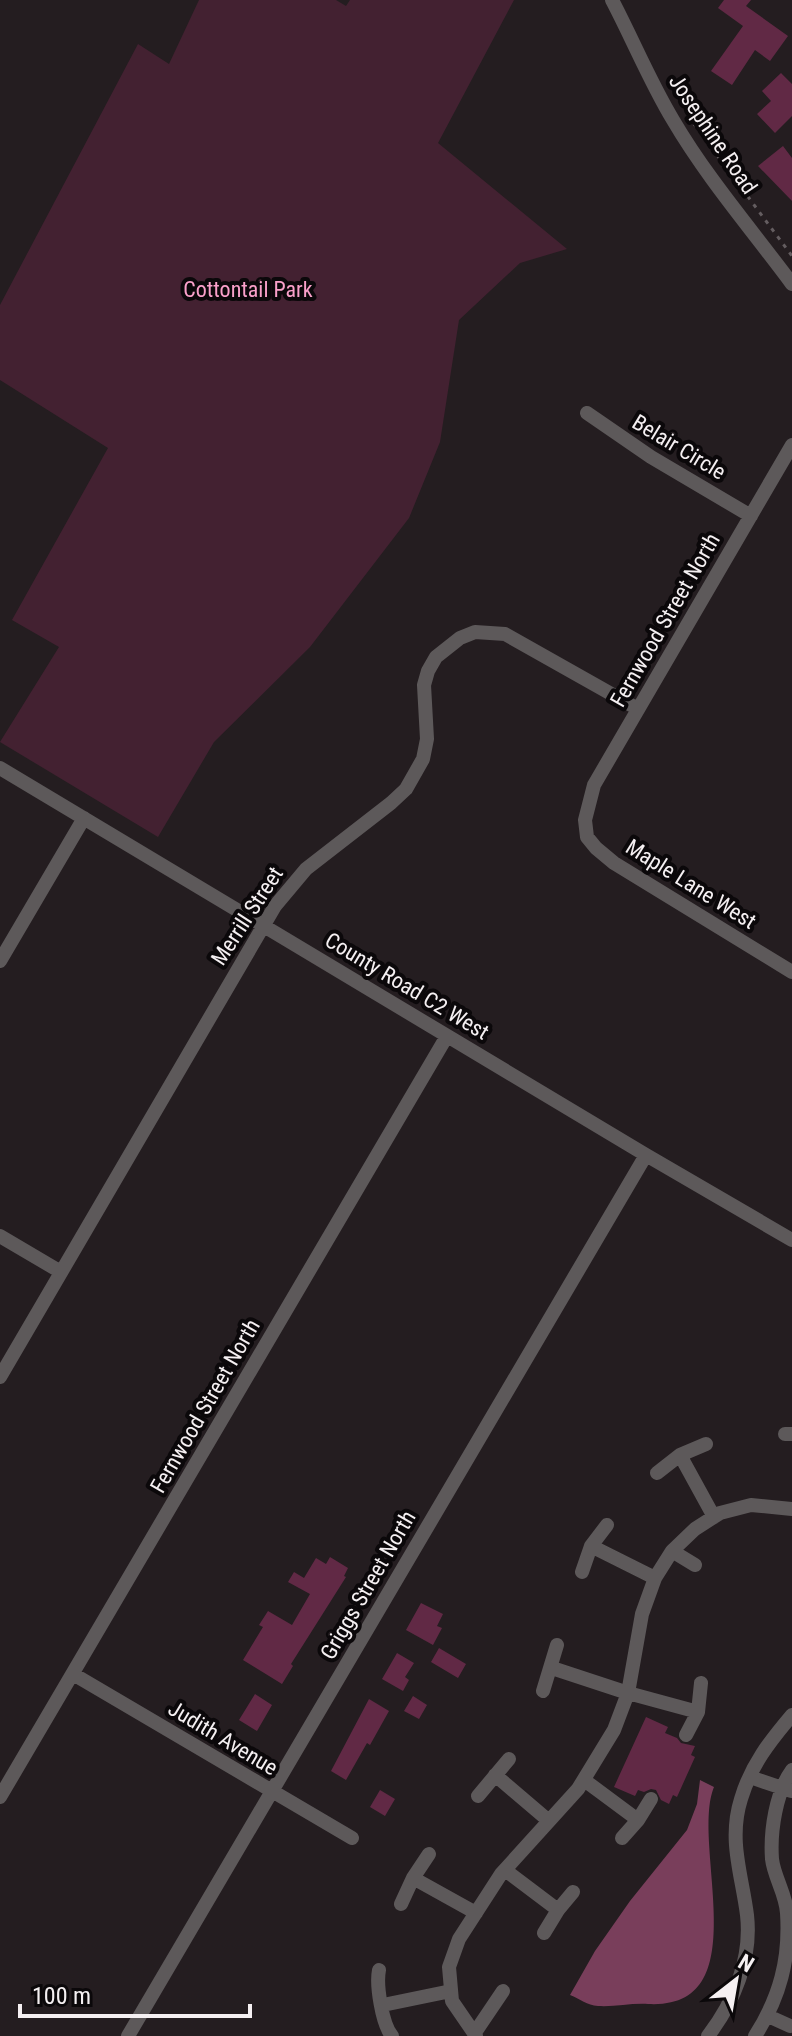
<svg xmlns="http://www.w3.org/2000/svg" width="792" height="2036" font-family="'Roboto Condensed',sans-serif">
  <rect width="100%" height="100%" fill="#241d20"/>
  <!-- green -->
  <path fill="#432131" d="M199,0H336L346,6L350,0H514L438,143L567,249L520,263L459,320L440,442L409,518L310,647L214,742L158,837L0,742L59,647L12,620L108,448L0,380V305L138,44L169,64Z"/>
  <!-- water -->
  <path fill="#793e5b" d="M700,1780L714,1787C690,1845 760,2010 648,2004C631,2003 615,2007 598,2006C587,2005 580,1999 570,1995L595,1951L630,1901L687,1830L697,1804Z"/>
  <!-- building -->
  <path fill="#612945" d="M724,0H751L746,6L788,36L770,61L755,50L732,85L711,71L743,26L718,8Z
    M781,73L792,84V116L775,133L757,114L771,101L762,91Z
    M783,146L792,158V201L758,166Z
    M330,1557L348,1568L344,1576L346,1577L291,1664L293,1666L282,1684L243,1660L263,1627L259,1625L268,1611L292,1625L310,1594L288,1582L294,1572L304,1578L316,1558L326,1564Z
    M421,1603L443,1614L437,1626L442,1628L433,1645L406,1630Z
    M439,1648L466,1664L458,1678L431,1662Z
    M397,1653L414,1663L405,1677L409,1680L403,1691L382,1679Z
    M255,1694L272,1705L257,1731L239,1720Z
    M413,1696L427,1705L419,1719L404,1711Z
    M369,1699L389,1711L370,1745L367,1743L346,1780L331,1771Z
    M646,1717L668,1727L665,1733L677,1738L681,1743L695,1746L691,1755L695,1757L677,1797L673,1795L669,1804L661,1800L656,1790L651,1789L644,1792L638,1790L635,1796L614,1787Z
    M380,1790L395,1799L385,1816L370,1807Z"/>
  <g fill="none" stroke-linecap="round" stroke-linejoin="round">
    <!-- path -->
    <path stroke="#645d60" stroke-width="3" stroke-dasharray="4 6" stroke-linecap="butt" d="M694,124L792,256"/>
    <!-- minor -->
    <path stroke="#5d595a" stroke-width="14" d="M612,0C633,40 650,82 673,120C707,178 752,230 792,284
      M587,413L651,457L751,516
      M792,445L594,785L585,820L587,837L596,848L614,863L792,972
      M0,768L646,1155L792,1240
      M0,961L84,818
      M0,1236L61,1272
      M0,1377L275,906L306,869L391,803L406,789L423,759L427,739L424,685L428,671L436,657L460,638L475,632L505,634L638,709
      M785,1434H792
      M680,1455L714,1517
      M657,1473L680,1455L706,1444
      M591,1546L655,1578
      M672,1551L695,1565
      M582,1572L591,1546L607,1525
      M552,1668L628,1693L698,1712
      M73,1674L352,1838
      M543,1691L557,1645
      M686,1735L698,1712L701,1683
      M495,1775L549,1821
      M750,1777L791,1791
      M584,1780L638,1820
      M478,1796L509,1759
      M0,1797L447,1036
      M622,1838L638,1820L651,1799
      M505,1870L558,1910
      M413,1878L476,1913
      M401,1904L413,1878L429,1854
      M544,1933L558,1910L573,1892
      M379,1970C376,1985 382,2024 392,2036
      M383,2005L451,1991
      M768,2016L790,2026
      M474,2034L503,1991
      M128,2036L646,1155
      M476,2036L452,2001L449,1967L459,1939L501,1874L578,1789L614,1730L628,1693L642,1614L655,1578L672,1551L695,1529L720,1513L751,1505L792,1509
      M708,2036C734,2002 752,1959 747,1915C742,1875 728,1840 741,1799C751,1765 770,1741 792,1715
      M755,2036C780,1997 790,1959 787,1913C786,1894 774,1877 772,1859C770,1831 776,1792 792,1770"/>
  </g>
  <g text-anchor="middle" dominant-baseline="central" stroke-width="8" stroke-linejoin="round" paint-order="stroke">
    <!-- street labels -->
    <g font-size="22" fill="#f5f0f2" stroke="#0b080a">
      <text transform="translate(713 134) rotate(56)">Josephine Road</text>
      <text transform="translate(679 447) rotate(31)">Belair Circle</text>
      <text transform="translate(665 620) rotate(-60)">Fernwood Street North</text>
      <text transform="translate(691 884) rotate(32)">Maple Lane West</text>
      <text transform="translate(247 916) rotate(-57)">Merrill Street</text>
      <text transform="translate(407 986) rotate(31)">County Road C2 West</text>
      <text transform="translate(205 1406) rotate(-60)">Fernwood Street North</text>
      <text transform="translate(368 1585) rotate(-60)">Griggs Street North</text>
      <text transform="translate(223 1738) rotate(31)">Judith Avenue</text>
    </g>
    <!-- park labels -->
    <g font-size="22" fill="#faa0ca" stroke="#0b080a">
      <text x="248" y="289">Cottontail Park</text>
    </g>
  </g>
  <!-- north arrow -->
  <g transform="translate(736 1980) rotate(31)" stroke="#0b080a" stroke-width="6" paint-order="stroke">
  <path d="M0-6L14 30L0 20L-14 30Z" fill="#f5f0f2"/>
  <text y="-12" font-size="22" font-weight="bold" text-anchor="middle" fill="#f5f0f2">N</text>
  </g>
  <!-- scale -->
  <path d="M20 2004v12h230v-12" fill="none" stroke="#f5f0f2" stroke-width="4"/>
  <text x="32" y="2004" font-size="24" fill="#f5f0f2" stroke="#0b080a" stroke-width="6" paint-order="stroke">100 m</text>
</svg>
